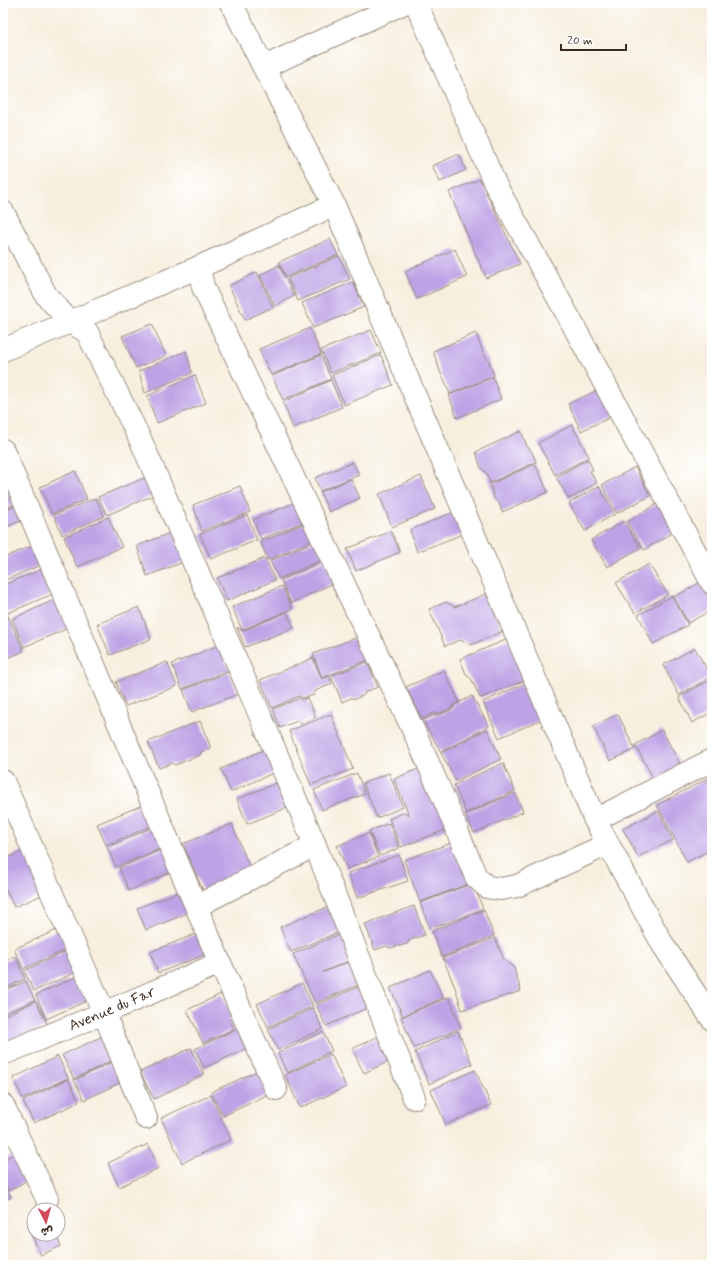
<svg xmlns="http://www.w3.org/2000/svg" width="715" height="1268" font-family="Mynerve,'Playpen Sans Arabic',sans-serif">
  <rect width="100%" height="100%" fill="#fff"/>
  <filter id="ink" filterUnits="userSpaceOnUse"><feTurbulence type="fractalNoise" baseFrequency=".025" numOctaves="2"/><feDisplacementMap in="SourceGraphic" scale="8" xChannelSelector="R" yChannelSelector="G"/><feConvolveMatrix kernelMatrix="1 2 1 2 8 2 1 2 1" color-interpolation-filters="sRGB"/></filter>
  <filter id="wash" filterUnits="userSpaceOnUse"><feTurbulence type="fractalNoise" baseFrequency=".012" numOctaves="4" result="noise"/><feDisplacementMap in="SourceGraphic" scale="16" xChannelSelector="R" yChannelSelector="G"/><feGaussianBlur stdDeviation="0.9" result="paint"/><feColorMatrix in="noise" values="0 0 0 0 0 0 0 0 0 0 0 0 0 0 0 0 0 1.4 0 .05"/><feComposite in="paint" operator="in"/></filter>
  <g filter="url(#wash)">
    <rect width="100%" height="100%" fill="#f7efde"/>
    <g id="blocks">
      <!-- building -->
      <path fill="#bda2e5" d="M459,154L466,170L440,182L432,166Z
        M480,179L520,264L486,278L449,192Z
        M330,239L338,255L286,277L279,262Z
        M455,249L467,277L417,299L405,271Z
        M339,256L350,279L298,301L288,278Z
        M279,265L294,296L275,306L260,275Z
        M257,272L273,307L245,320L229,286Z
        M353,282L364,307L313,328L302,303Z
        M152,324L166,356L136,368L122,336Z
        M310,328L321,354L271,375L259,349Z
        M371,330L381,353L331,373L321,350Z
        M476,333L484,355L489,361L494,376L450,394L445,381L441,374L433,351Z
        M186,351L192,373L145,393L139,371Z
        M321,355L331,379L283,400L272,376Z
        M381,355L393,385L344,405L332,375Z
        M195,375L206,403L157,423L147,396Z
        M493,377L501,399L457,418L449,395Z
        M331,380L342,407L293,428L283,402Z
        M602,388L615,415L581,431L568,404Z
        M572,425L589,457L555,475L538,443Z
        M521,431L527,446L532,452L536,462L490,483L487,474L481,468L476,452Z
        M588,459L593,470L590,471L597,483L569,499L556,477Z
        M353,462L359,475L320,491L315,478Z
        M535,464L548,492L502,512L499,503L494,498L490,484Z
        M635,467L650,496L617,513L602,485Z
        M75,471L87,499L52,514L40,487Z
        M421,476L435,509L392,527L379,494Z
        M147,477L154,495L107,515L98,497Z
        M351,479L360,498L329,512L320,492Z
        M12,483L20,502L3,509V486Z
        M240,486L250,512L202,531L193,505Z
        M599,486L615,514L585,531L569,503Z
        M96,498L104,516L62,535L54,515Z
        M301,500L309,520L261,539L253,520Z
        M660,502L677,530L644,550L627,522Z
        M19,504L26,519L3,528V511Z
        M454,512L463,534L417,552L410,530Z
        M247,515L257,540L211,559L200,534Z
        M108,517L122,547L77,567L64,537Z
        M309,521L317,538L268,560L261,542Z
        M624,521L640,548L607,567L591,540Z
        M175,531L186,561L147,576L137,546Z
        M391,531L400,552L356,571L347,549Z
        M317,540L325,558L279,579L270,561Z
        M34,545L43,564L3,581V558Z
        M265,558L275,580L227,601L217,578Z
        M325,560L336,582L291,603L281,580Z
        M649,564L668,595L635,613L616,583Z
        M45,568L55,593L8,613L3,601V585Z
        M703,581L712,597V610L688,623L674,597Z
        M282,586L292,609L242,630L232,607Z
        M486,594L503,631L471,645L460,640L445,646L429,609L446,602L455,607Z
        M672,596L688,625L653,644L638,615Z
        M59,598L73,626L24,647L12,619Z
        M139,607L151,639L110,655L97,624Z
        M287,612L294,628L245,647L237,627L242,631Z
        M7,614L24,651L3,660V616Z
        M358,637L368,660L322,678L313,654Z
        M508,639L526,680L480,698L472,680L466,674L460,659Z
        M219,645L229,670L182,689L172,664Z
        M695,648L711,677L679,695L663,665Z
        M313,658L322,679L329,676L332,684L315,691L314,695L303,698L299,696L272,708L260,680Z
        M167,662L177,686L126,706L116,682Z
        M367,662L378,687L365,692L364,695L355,699L351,698L342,702L331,676Z
        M444,670L459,702L453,705L452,708L438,714L434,713L422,719L406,687Z
        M229,672L238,694L192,712L183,690Z
        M712,679V712L692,723L679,697Z
        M528,682L545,718L499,738L483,702Z
        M472,696L489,726L441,752L423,720L435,715H439L453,709L454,705Z
        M300,698L302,700L307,698L316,717L300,724L297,721L280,728L273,709Z
        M331,714L353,769L311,785L289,731Z
        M618,714L635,749L610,761L593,726Z
        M200,721L211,748L201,752L200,755L175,765L172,763L159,768L148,742Z
        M487,729L501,759L456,781L441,753Z
        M662,730L682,768L656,783L635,745Z
        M265,749L275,772L231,792L221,769Z
        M503,763L515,791L466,813L454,785Z
        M425,766L450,828L401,847L389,819L405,812L409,815L394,779Z
        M357,773L365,794L322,810L314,790Z
        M389,773L403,807L377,818L363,783Z
        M712,776V849L687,862L657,805Z
        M284,780L294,805L247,824L237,799Z
        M515,793L523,812L474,833L465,814Z
        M147,803L156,824L106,845L97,824Z
        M658,811L673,840L638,857L623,829Z
        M389,823L399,848L380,856L369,831Z
        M232,824L251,871L203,891L183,844Z
        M156,826L164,847L116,867L107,847Z
        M369,833L378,857L347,869L337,846Z
        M454,842L471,883L420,902L404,860Z
        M167,847L177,869L129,891L119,868Z
        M29,848L49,892L14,907L3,884V860Z
        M399,855L408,881L357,898L348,873Z
        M473,883L483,909L430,929L420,903Z
        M184,890L193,911L146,930L137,908Z
        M330,906L341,931L291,952L280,927Z
        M414,906L425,935L410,940L407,944L390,948L386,946L375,950L365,924Z
        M484,910L494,936L442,957L432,931Z
        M59,929L68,949L23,969L14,949Z
        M201,932L209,953L158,973L150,952Z
        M342,933L354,959L323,972L353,960L363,983L315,1003L293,954Z
        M495,938L504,960L514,968L521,991L462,1010L456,990L443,958Z
        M67,951L77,972L34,991L24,971Z
        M15,956L25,979L3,989V962Z
        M430,970L443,998L403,1016L390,988Z
        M80,975L91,999L46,1019L36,995Z
        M26,981L35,1000L3,1014V991Z
        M302,983L313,1006L268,1027L257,1004Z
        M363,985L372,1006L326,1026L316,1005Z
        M221,994L233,1017L229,1019L234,1029L203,1043L187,1010Z
        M449,997L461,1028L414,1048L401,1017Z
        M36,1001L48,1026L3,1046V1016Z
        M313,1008L323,1029L278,1050L268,1029Z
        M242,1026L252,1046L204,1068L195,1049Z
        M458,1031L472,1064L429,1084L415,1052Z
        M323,1032L332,1051L287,1073L278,1053Z
        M107,1034L119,1057L74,1079L62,1055Z
        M381,1035L392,1060L364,1073L352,1049Z
        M191,1048L204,1074L154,1099L140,1072Z
        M331,1054L346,1087L300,1108L285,1075Z
        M58,1056L68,1078L23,1099L13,1078Z
        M116,1060L126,1080L84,1100L74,1080Z
        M260,1070L271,1093L223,1116L211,1092Z
        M475,1070L491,1105L446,1125L431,1090Z
        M68,1079L79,1102L34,1123L23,1101Z
        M211,1095L231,1140L182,1163L161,1118Z
        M148,1144L159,1168L119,1187L108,1163Z
        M20,1151L34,1176L9,1191L3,1180V1160Z
        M3,1182L11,1197L3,1201Z
        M34,1223V1234H56L61,1246L41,1255L27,1226Z"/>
    </g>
  </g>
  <g filter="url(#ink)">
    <use href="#blocks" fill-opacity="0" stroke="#998c7e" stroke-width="1"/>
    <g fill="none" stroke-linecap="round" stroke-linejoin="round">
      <defs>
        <g id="street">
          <path d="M231,3L334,205L595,820L663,945L712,1019"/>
          <path d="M416,3L496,186L572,323L712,583"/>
          <path d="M264,67L404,3"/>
          <path d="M334,205L226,255L199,267L203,287L417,738L447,806L476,877L487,887L501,889L517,886L608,844"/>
          <path d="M3,212L46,295L70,322L87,332L141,441L266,729L315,845L414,1098"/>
          <path d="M3,350L70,322L199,267"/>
          <path d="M3,450L220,963L276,1089"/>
          <path d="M3,781L104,1013L146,1118"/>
          <path d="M595,820L712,760"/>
          <path d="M197,906L315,845"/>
          <path id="s1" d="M3,1054L104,1013L220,963"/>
          <path d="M3,1105L47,1199"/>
        </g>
      </defs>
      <!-- street casing -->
      <use href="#street" stroke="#998c7e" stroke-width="24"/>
      <!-- street -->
      <use href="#street" stroke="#fff" stroke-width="22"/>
    </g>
  </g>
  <g text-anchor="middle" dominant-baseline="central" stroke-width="4" stroke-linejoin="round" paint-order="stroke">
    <!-- street labels -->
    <g font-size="15" fill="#3b2a1e" stroke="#fff">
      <text stroke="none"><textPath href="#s1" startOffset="118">Avenue du Far</textPath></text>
    </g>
  </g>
  <!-- margin -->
  <rect width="715" height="1268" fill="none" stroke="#fff" stroke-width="16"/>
  <!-- north arrow -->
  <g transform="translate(46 1222) rotate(174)"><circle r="19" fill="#ffffff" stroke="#b1aaa5"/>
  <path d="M0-3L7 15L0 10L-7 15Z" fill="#d1495b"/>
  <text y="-6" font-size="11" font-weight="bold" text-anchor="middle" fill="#3b2a1e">ش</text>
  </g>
  <!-- scale -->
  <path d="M561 44v6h65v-6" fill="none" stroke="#3b2a1e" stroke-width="2"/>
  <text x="567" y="44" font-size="12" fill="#3b2a1e" stroke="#ffffff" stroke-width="3" paint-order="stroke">20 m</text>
</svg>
